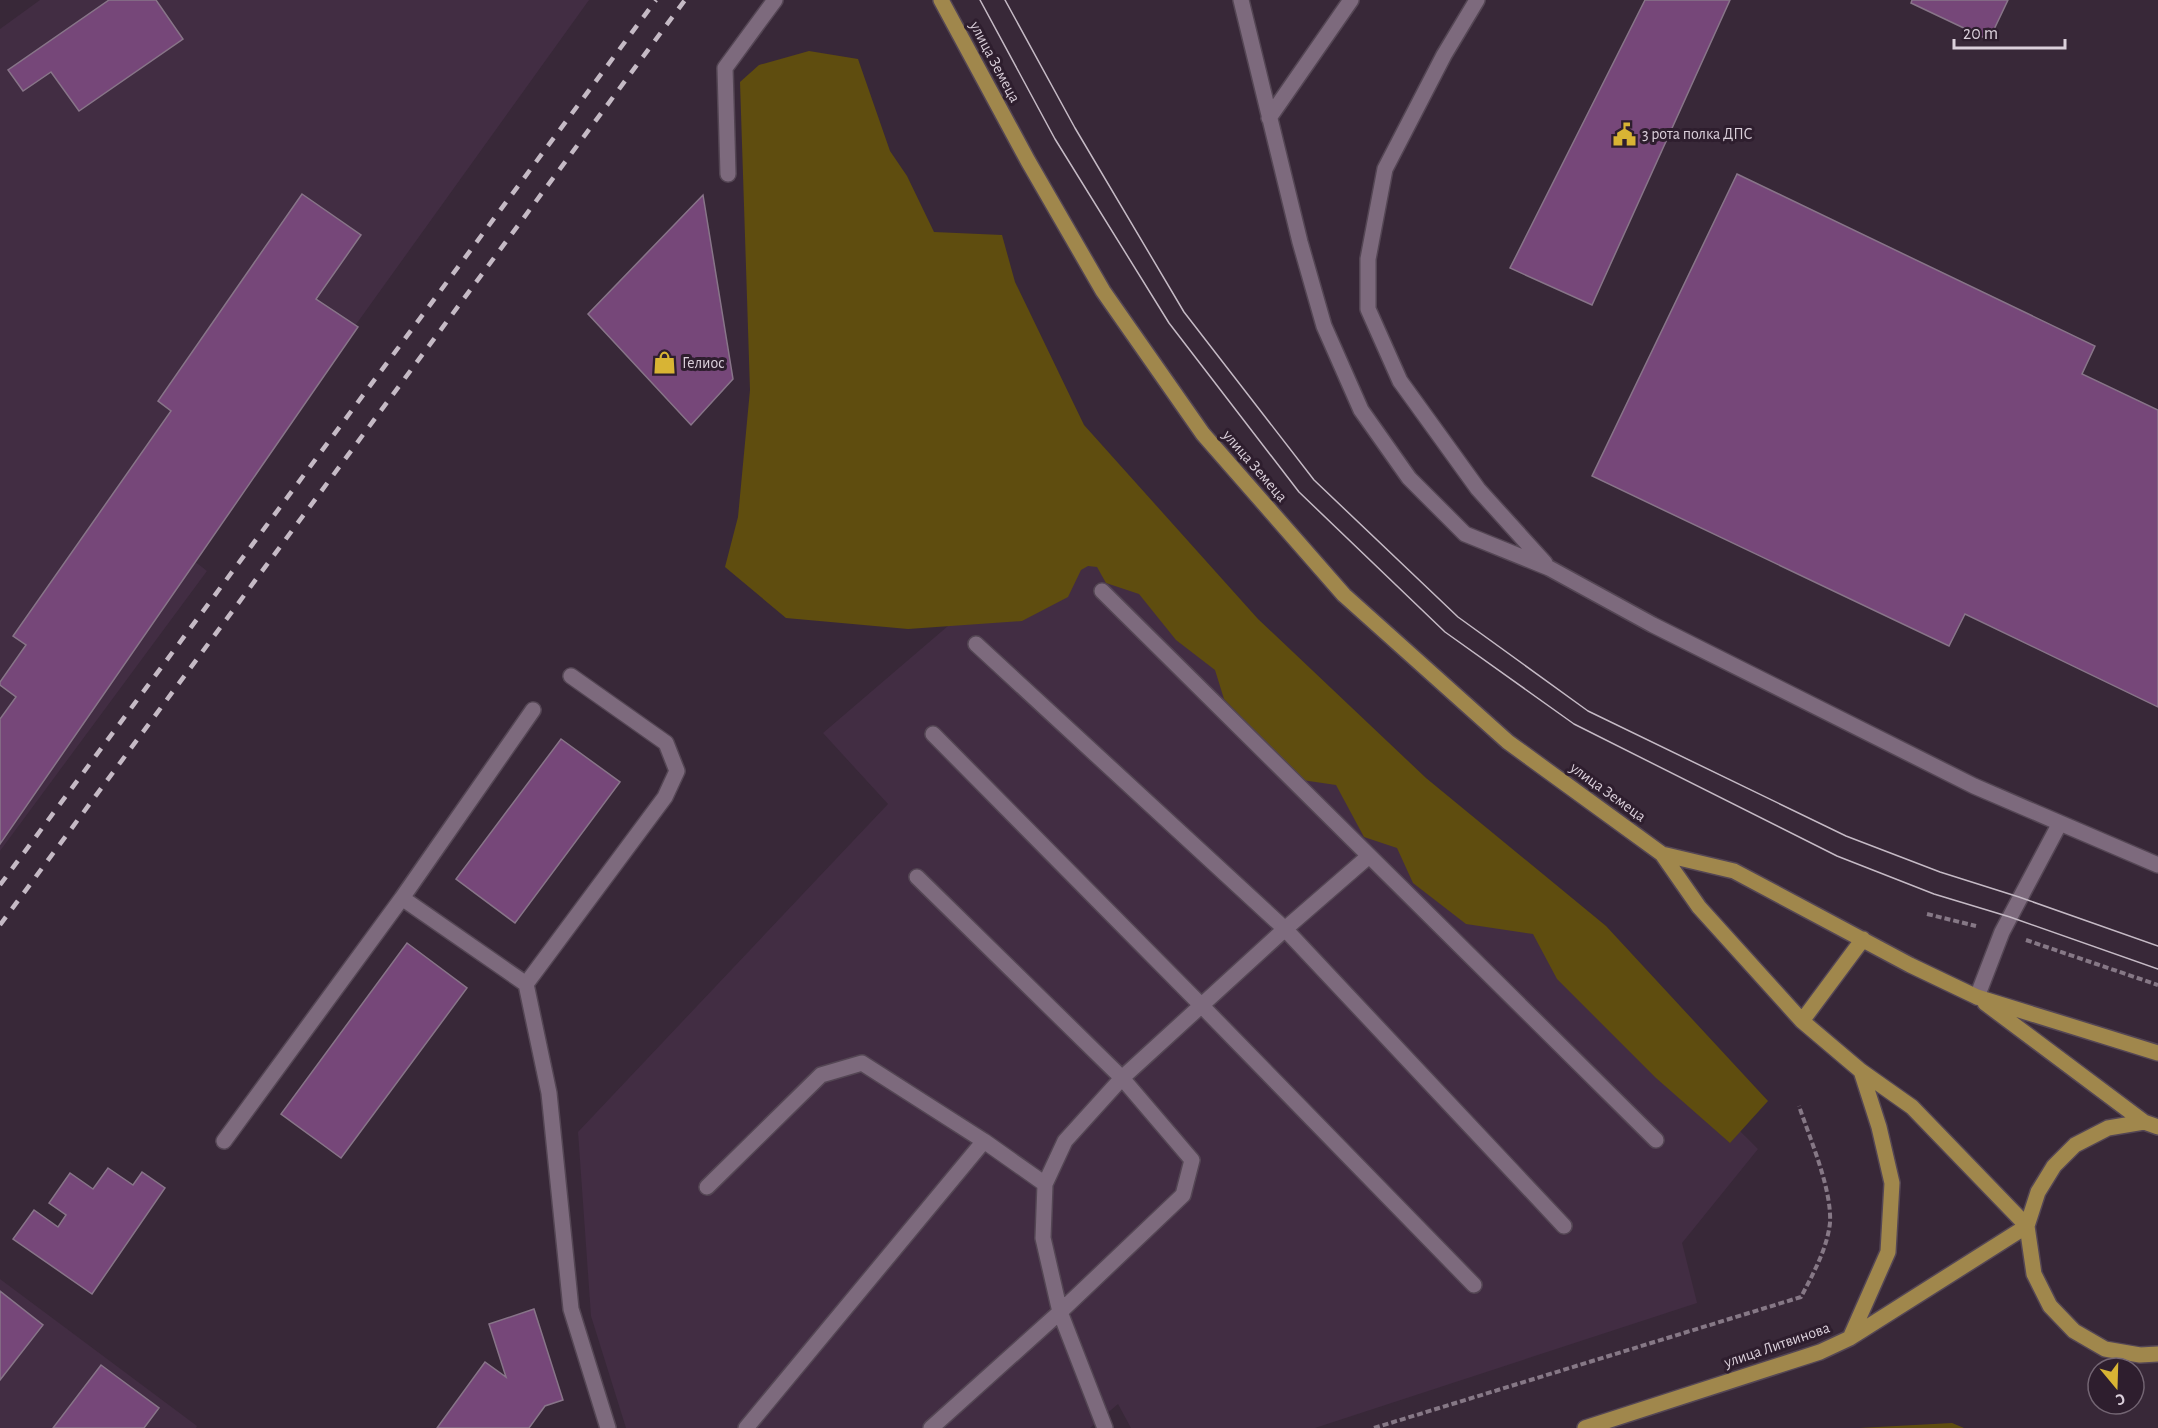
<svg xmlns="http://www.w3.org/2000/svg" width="2158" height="1428" font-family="'Alegreya Sans',sans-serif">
  <rect width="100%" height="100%" fill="#382838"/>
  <!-- built -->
  <path fill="#422d43" d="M40,0H589L189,557L207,571L0,851V29Z
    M1101,495L1758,1149L1682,1243L1697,1303L1315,1428H1131L1118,1404L1090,1428H626L591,1316L578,1132L888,804L823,733Z
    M0,1279L197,1426L196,1428H0Z"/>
  <!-- green -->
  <path fill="#5f4d0f" d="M809,51L858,59L890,151L907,176L934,232L1002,235L1015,282L1084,425L1258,619L1426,778L1606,926L1768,1101L1730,1143L1656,1078L1557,979L1533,934L1466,924L1413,883L1397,848L1364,837L1336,785L1302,780L1224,699L1215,670L1176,640L1139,594L1106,583L1097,567L1088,566L1081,570L1068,597L1022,621L908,629L786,618L725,567L738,517L750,390L740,82L759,65Z
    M1952,1423L1964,1428H1859Z"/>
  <!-- building -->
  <path fill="#764779" stroke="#887589" stroke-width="1.5" d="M109,0H156L183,39L79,111L51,72L23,91L8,70Z
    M1645,0H1730L1592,305L1510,268Z
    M1912,0H2008L1989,40L1911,3Z
    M1737,174L2095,346L2082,374L2158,410V707L1965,614L1949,646L1592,476Z
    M302,194L361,235L316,299L358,327L0,844V719L16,697L0,685V682L26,645L13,636L171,411L158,401Z
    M703,195L733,379L691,425L588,314Z
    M561,739L620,782L515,923L456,879Z
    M407,943L467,988L341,1158L281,1114Z
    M108,1168L133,1185L142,1172L165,1188L92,1294L13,1239L34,1210L58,1227L66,1215L49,1203L70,1173L93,1189Z
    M0,1291L43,1325L0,1380Z
    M534,1309L563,1400L545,1406L529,1428H437L485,1362L506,1377L489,1324Z
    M101,1365L159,1408L144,1428H53Z"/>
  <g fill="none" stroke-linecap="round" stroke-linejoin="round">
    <defs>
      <path id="minor" d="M1241,0L1300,242L1324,326L1361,410L1409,478L1465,534L1549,568L1653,625L1974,786L2060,823L2002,932L1977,997
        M1477,0L1444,55L1385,169L1368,259V309L1400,381L1478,489L1545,563
        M1269,118L1351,0
        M728,174L725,68L775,0
        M1102,591L1656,1140
        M976,644L1285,929L1564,1226
        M933,734L1201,1005L1474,1285
        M2060,823L2158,865
        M917,877L1122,1078L1192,1160L1183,1195L1060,1312L931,1428
        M402,898L533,710
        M526,984L665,797L677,771L666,743L571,676
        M224,1141L402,898L526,984L549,1093L571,1309L608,1428
        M707,1187L821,1075L862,1063L984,1141
        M746,1428L984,1141L1045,1184
        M1105,1428L1060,1312L1043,1238L1045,1184L1065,1141L1122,1078L1285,929L1369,856"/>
      <path id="major" d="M941,0L1028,161L1103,291L1203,434L1344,595L1508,742L1662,854L1699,907L1802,1021L1861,1071L1912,1107L2027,1226
        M1662,854L1734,871L1910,965L1977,997L2158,1053
        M1985,1003L2144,1122
        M1802,1021L1863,939
        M2158,1127L2144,1122L2108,1128L2075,1145L2054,1166L2038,1192L2027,1226L2034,1274L2050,1306L2074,1331L2105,1349L2140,1355L2158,1354
        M1850,1338L1888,1252L1892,1183L1879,1127L1861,1071
        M1585,1428L1820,1352L1850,1338L2027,1226"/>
    </defs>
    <!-- minor casing -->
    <use href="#minor" stroke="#544654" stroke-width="18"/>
    <!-- major casing -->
    <use href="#major" stroke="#544654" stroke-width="18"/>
    <!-- path -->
    <path stroke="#867886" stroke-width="4" stroke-dasharray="6 3" stroke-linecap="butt" d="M1927,914L1976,926
      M2026,940L2158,985
      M1374,1428L1801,1297C1813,1274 1827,1249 1830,1223C1832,1189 1810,1139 1799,1106"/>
    <!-- minor -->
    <use href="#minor" stroke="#7d6a7d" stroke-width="15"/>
    <!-- major -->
    <use href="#major" stroke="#a0874c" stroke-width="15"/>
    <!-- tram -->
    <path stroke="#c5bac5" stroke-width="1.5" d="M980,0L1055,139L1169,323L1299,492L1445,632L1574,724L1837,856L1934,894L2010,917L2158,969
      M1005,0L1075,128L1184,312L1314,480L1458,617L1588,711L1846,836L1940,872L2019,897L2158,946"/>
    <!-- rail -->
    <path stroke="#c5bac5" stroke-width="4.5" stroke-dasharray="10 10" stroke-linecap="butt" d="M0,885L656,0
      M0,925L685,0"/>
  </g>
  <!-- icons -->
  <defs>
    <symbol id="civic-bare" viewBox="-9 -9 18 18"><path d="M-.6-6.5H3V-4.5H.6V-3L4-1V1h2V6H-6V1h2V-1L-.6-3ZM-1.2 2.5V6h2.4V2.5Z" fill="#d8b434" stroke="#2e1e2e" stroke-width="2.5" paint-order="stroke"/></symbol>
    <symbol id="shop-bare" viewBox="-9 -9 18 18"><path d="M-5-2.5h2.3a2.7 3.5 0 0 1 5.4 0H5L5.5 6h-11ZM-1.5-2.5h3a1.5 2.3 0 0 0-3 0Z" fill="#d8b434" stroke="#2e1e2e" stroke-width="2.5" paint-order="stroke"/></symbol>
  </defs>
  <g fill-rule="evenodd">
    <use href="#civic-bare" x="1608" y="118" width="33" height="33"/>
    <use href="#shop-bare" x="648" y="346" width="33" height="33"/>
  </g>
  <g text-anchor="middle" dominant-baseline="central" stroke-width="6" stroke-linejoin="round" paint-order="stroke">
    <!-- street labels -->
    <g font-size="16" fill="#dbd0db" stroke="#2e1e2e">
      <text transform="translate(995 62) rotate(62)">улица Земеца</text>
      <text transform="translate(1255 466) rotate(49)">улица Земеца</text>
      <text transform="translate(1608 792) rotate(36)">улица Земеца</text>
      <text transform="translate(1777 1345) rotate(-19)">улица Литвинова</text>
    </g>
    <!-- poi labels -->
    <g font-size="16" fill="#dbd0db" stroke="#2e1e2e" text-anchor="start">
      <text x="1642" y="134">3 рота полка ДПС</text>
      <text x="682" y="363">Гелиос</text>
    </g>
  </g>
  <!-- north arrow -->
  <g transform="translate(2116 1386) rotate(161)"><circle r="28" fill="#2e1e2e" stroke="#736573" stroke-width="1.5"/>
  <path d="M0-4.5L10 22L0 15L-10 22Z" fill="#d8b434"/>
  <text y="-9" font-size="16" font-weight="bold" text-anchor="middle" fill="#dbd0db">С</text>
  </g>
  <!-- scale -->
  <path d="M1954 39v9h111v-9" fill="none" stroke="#dbd0db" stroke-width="3"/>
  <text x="1963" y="39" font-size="18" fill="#dbd0db" stroke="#2e1e2e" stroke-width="4.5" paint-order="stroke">20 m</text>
</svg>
